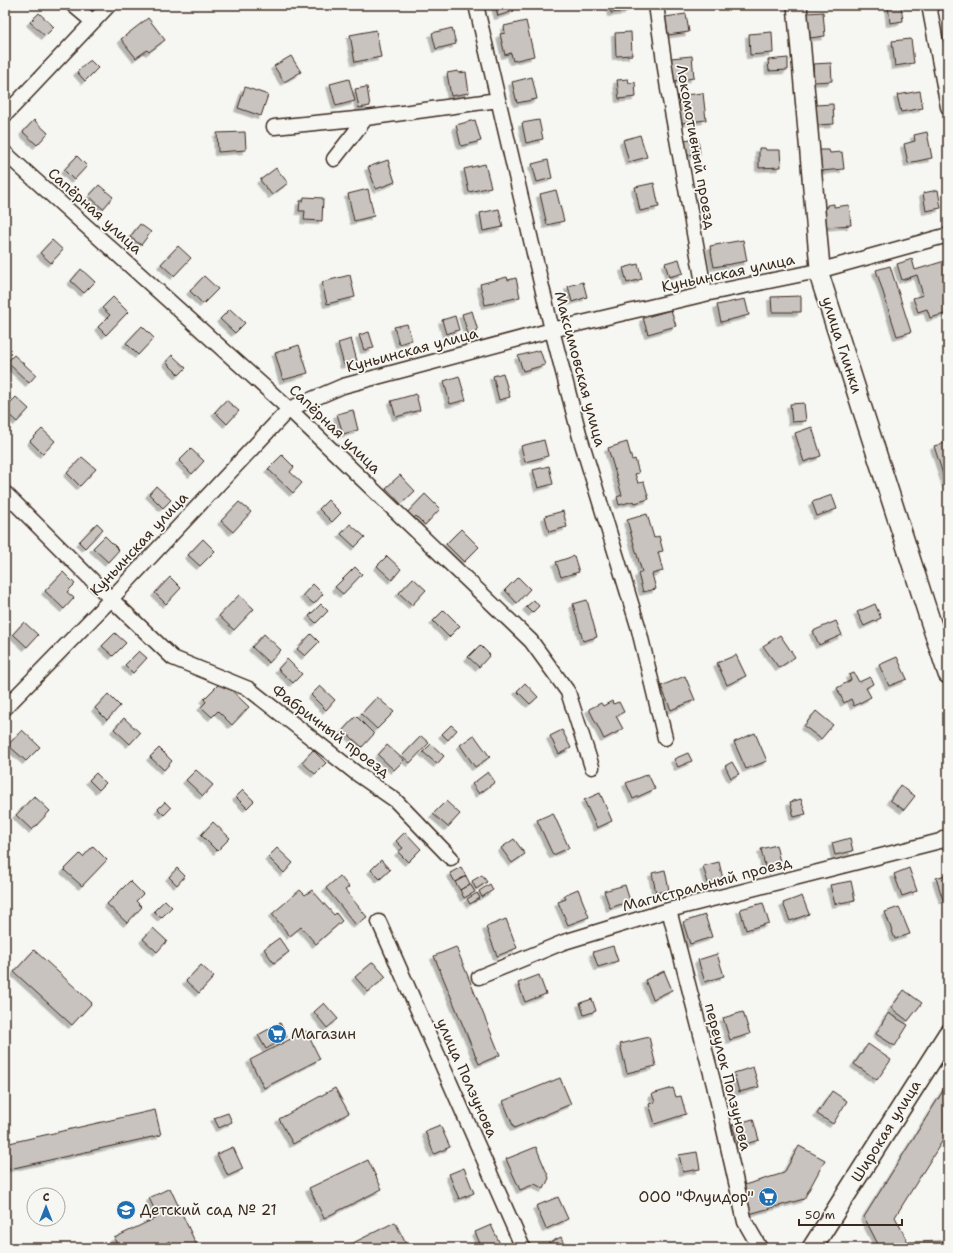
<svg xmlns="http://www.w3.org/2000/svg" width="953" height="1253" font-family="'Shantell Sans',sans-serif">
  <defs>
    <filter id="shadow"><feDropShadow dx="-3.5" dy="3.5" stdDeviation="0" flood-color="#0004"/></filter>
  </defs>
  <rect width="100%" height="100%" fill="#f6f6f2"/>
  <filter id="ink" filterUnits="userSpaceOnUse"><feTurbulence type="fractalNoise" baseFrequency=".025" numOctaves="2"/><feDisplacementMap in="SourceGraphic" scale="8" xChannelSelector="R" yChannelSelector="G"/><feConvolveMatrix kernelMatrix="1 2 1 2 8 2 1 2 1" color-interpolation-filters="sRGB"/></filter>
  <g filter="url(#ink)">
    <!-- building -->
    <path fill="#c8c3be" stroke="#3b2a1e" filter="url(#shadow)" d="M495,5H513L514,11L498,16Z
      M610,5H627L628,11L611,13Z
      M888,5H901L903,21L890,23Z
      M823,12L825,36L810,38L807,13Z
      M39,13L54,27L45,36L30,22Z
      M686,14L689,32L668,35L665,17Z
      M148,18L165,40L149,52L147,50L136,58L121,39Z
      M526,21L534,56L513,61L511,53L505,55L500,34L505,33L504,26Z
      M452,28L456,44L436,49L432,33Z
      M376,30L381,57L355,62L350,35Z
      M631,32L632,55L616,56L615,33Z
      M772,32L773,53L750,55L749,34Z
      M911,39L914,63L895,66L892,41Z
      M291,56L301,72L284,82L274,66Z
      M692,56L694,78L674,81L671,58Z
      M788,58V70L769,71L768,60Z
      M90,60L98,68L85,81L77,72Z
      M831,63L832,81L814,82L813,64Z
      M458,71V73L466,72L469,93L451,96L447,73Z
      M532,77L537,99L517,103L512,82Z
      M349,79L355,101L336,106L330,84Z
      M628,79L629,83L635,82L636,97L619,99L617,80Z
      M245,87L268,95L261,116L238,108Z
      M367,87L370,106L359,108L355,89Z
      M920,91L923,108L901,112L897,95Z
      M703,93L706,120L681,123L678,100H685L684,95Z
      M833,104L834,124L817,125L816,105Z
      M34,120L48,133L37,145L23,132Z
      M475,120L481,141L461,146L456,125Z
      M539,120L543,139L526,143L522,123Z
      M245,132L246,150L218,152L217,133Z
      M927,132L932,158L908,163L904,144L915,141L914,135Z
      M640,135L647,157L629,162L623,140Z
      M698,138L700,154L685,155L684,140Z
      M759,148H765L766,150H780L781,167L759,168Z
      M819,150H829L830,153L842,152L844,169L820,171Z
      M77,156L87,166L74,180L64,170Z
      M388,160L395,182L376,189L368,167Z
      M548,160L552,178L537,182L532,164Z
      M485,164L491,187L469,192L464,169Z
      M276,168L288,183L272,195L260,180Z
      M654,183L659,207L640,211L635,187Z
      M99,185L113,197L103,209L89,196Z
      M368,189L374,216L354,221L348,194Z
      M556,190L564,221L547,225L540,194Z
      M938,190L941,208L926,211L923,193Z
      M304,197L323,198L322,221L304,220L305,211H299L300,201H303Z
      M834,204V207L849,205L851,225L826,227L825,207H827V205Z
      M499,209L503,227L483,231L480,213Z
      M140,224L151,232L141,245L130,237Z
      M52,240L63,250L51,263L40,253Z
      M743,240L747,261L714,267L710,246Z
      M178,246L191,258L174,276L161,264Z
      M679,259L683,273L669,277L665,263Z
      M912,259L915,270L948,260V313L930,318L927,309L918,312L913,298L923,295L917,275L902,280L897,264Z
      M638,264L642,279L627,283L623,268Z
      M890,266L911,332L897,336L876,270Z
      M81,269L95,282L84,293L71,281Z
      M350,275L355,297L327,304L322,282Z
      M204,276L218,289L203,304L190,291Z
      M507,277L508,280L516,278L520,297L485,305L480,284Z
      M583,282L587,297L572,302L568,286Z
      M801,296V312H772L771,297Z
      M113,297L128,312L106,335L98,327L110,315L102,308Z
      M745,299L749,315L721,322L717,305Z
      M230,309L245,323L235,333L220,319Z
      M671,310L676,326L648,334L643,318Z
      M472,311L478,331L468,334L462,314Z
      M455,316L459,330L446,334L442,320Z
      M407,324L412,340L399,344L394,327Z
      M142,326L154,338L138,355L126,343Z
      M369,332L374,348L364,350L359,335Z
      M351,339L357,361L344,365L338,343Z
      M299,345L308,373L283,380L275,353Z
      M540,350L545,365L523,371L518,356Z
      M14,355L36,375L29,383L7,362Z
      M172,355L186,368L179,375L166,362Z
      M503,373L510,397L499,400L493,376Z
      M459,376L466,400L450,404L444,381Z
      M416,394L420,410L396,417L391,401Z
      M16,397L29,409L17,422L5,411V408Z
      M226,400L239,411L227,424L215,412Z
      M804,403L806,421L792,422L790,404Z
      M353,410L358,430L343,434L337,414Z
      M812,427L821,456L804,462L795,433Z
      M42,429L55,441L43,454L30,441Z
      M544,440L548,456L525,462L521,446Z
      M627,442L632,460L635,459L639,473L635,474L638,483L644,482L649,499L635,503L634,501L619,505L617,497L622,495L608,448Z
      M948,442V490L934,446Z
      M191,449L204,461L192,474L179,461Z
      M282,455L294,467L290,472L302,483L293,493L268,469Z
      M82,457L96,469L80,486L67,473Z
      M549,466L553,484L538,488L533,470Z
      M400,475L415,491L401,504L386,488Z
      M156,486L171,500L163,508L149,494Z
      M425,494L440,509L425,525L416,516L412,520L406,514Z
      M832,495L837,509L817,516L812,502Z
      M328,500L341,513L332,522L319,509Z
      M239,502L251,512L233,532L221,521Z
      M563,511L567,527L549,532L545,516Z
      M647,514L654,538L659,536L663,551L658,552L663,571L652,574L656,589L643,592L638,574L642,572L627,520Z
      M97,523L103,529L85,548L79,542Z
      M350,524L365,537L355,547L341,534Z
      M461,529L479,547L464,562L446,544Z
      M105,536L119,550L108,562L93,548Z
      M203,539L215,551L200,566L188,555Z
      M387,556L401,569L392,580L377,566Z
      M574,556L579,572L561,577L556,562Z
      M355,567L362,574L343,594L335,587Z
      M63,572L75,584L67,592L74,598L64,609L45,591Z
      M170,577L181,588L166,604L155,593Z
      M518,577L530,589L517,603L505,590Z
      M413,578L426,590L412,605L399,593Z
      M313,584L323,594L314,604L303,595Z
      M239,595L254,609L234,630L219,616Z
      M534,600L539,606L532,613L526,607Z
      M587,600L597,637L583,641L573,604Z
      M321,604L328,611L316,623L309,616Z
      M875,604L881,618L864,626L857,612Z
      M444,610L460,626L449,637L433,621Z
      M836,621L842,635L819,645L813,631Z
      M24,622L38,635L27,647L13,634Z
      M115,633L126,643L113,656L102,646Z
      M264,634L281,650L269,663L252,647Z
      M311,634L319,642L305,656L297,649Z
      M780,635L795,657L779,668L763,646Z
      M480,645L490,655L479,667L468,657Z
      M139,651L147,658L133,673L125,665Z
      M736,655L746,676L727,685L717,663Z
      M897,657L907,679L889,686L879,665Z
      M287,659L302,674L293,683L278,669Z
      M854,673L859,682L870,677L873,684L866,688L871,697L854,706L851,699L844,703L837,688L851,680L849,675Z
      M685,676L695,700L671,710L661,686Z
      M222,681L249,707L232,725L218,711L212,717L201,707L206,702L204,699Z
      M525,683L538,697L530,704L517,691Z
      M320,686L335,700L326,710L311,695Z
      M108,694L120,706L107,720L95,708Z
      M377,697L394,712L377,729L361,714Z
      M612,701L613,704L619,702L624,712L616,716L623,729L604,739L589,709L601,703L603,706Z
      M816,711L833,725L821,739L804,726Z
      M356,716L374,734L362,747L343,730Z
      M124,718L140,733L130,744L114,729Z
      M451,725L457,730L448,740L442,734Z
      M22,730L40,747L26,761L8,745Z
      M562,730L571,748L559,754L550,736Z
      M755,733L767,761L746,769L734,742Z
      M474,735L490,757L475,767L460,745Z
      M421,736L429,743L410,763L402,756Z
      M431,744L444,756L437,764L423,752Z
      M387,745L404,760L394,770L378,755Z
      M159,748L172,761L164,770L150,757Z
      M313,750L326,763L315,774L302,762Z
      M688,753L692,761L678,767L674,759Z
      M732,762L739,774L731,778L725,766Z
      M196,770L213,785L203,796L186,780Z
      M488,772L495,782L479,794L472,784Z
      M96,773L106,783L99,790L89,780Z
      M648,774L655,789L633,799L626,783Z
      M900,785L915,796L904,810L890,800Z
      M243,790L254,801L247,808L236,797Z
      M600,793L612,821L597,828L584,800Z
      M34,796L50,811L32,830L16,815Z
      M801,799L806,814L794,817L790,802Z
      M446,801L460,814L448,827L433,814Z
      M165,802L171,808L164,815L158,809Z
      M553,813L569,848L553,855L537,820Z
      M213,822L230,838L217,851L201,835Z
      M405,832L421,849L408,862L398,852L403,848L396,841Z
      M850,838L853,851L835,855L832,843Z
      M514,839L525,854L512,863L501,848Z
      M776,845L781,866L766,870L761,849Z
      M93,846L107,860L82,886L64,870L80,854L83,857Z
      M277,848L293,863L284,873L268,857Z
      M381,860L390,870L380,879L371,870Z
      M719,862L723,879L708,883L703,866Z
      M461,867L466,876L455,882L450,873Z
      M177,868L185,876L177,885L169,877Z
      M909,868L917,891L902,896L894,874Z
      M665,870L669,890L656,893L652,873Z
      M948,874V898L943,900L936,878Z
      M482,875L487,882L476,889L472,881Z
      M340,876L349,887L345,890L367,917L356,925L326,888Z
      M466,876L470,884L460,890L455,882Z
      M130,881L143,894L136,901L142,907L127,923L107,904Z
      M851,881L855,900L835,904L830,885Z
      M470,884L475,892L464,898L460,890Z
      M490,884L493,890L482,897L479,891Z
      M625,885L630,901L610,908L604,891Z
      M578,889L589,917L568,925L558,902L566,899L564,895Z
      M300,890L305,895L312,890L334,915L336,913L342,921L316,944L301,927L290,936L272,914Z
      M477,893L480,898L470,904L467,899Z
      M802,896L809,914L790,921L783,903Z
      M165,900L172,907L161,918L154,911Z
      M763,903L769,923L746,930L740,909Z
      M899,907L910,934L895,939L885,912Z
      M705,915L712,937L690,944L683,922Z
      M506,919L517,948L497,956L486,927Z
      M153,928L167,941L157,952L143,939Z
      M279,938L289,952L274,963L264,949Z
      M613,946L618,961L598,967L593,952Z
      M456,947L500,1055L479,1064L434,956Z
      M34,950L92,1003L72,1025L14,972Z
      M717,954L724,976L705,982L698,960Z
      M373,962L386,977L368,992L355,977Z
      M201,965L214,977L199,993L186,981Z
      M664,971L672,990L653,999L645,980Z
      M539,975L546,994L525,1002L518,983Z
      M904,990L922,1003L908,1021L891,1008Z
      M592,999L596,1011L584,1015L580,1003Z
      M324,1003L338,1019L327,1028L314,1012Z
      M743,1012L750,1034L730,1040L723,1018Z
      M888,1013L908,1025L895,1046L876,1034Z
      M280,1023L287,1037L266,1049L258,1035Z
      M306,1031L320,1059L264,1088L250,1060Z
      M649,1037L656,1066L627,1073L620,1044Z
      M868,1044L891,1060L877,1080L854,1064Z
      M753,1067L759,1087L739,1092L734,1073Z
      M560,1078L571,1104L514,1128L503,1101Z
      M948,1083V1132L895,1217L908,1242L948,1241V1248H880L864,1217Z
      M335,1088L349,1113L293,1144L279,1119Z
      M673,1088L676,1097L681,1096L686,1114L655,1124L649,1104L655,1102L652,1094Z
      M832,1091L847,1101L833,1124L817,1114Z
      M155,1110L161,1135L5,1170V1144Z
      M228,1113L232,1122L219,1128L214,1118Z
      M753,1119L759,1140L739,1146L732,1125Z
      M440,1125L450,1147L434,1154L425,1131Z
      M799,1146L825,1160L804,1199L749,1214L741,1186L784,1173Z
      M233,1147L243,1169L228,1176L217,1154Z
      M536,1147L549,1178L544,1189L535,1184L520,1190L506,1159Z
      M697,1152L700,1169L683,1172L679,1155Z
      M368,1160L382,1189L324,1218L309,1188Z
      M464,1168L474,1193L459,1199L449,1174Z
      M170,1188L198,1248H173L170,1241L155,1248H119L114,1238L158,1217L149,1198Z
      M558,1197L568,1219L546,1229L536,1206Z
      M395,1222L407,1246L403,1248H343Z
      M491,1225L501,1246L496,1248H482L475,1232Z
      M561,1237L566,1248H541V1247Z
      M50,1244L51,1248H39V1247Z
      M14,1245L15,1248H5V1246Z"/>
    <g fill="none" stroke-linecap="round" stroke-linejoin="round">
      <defs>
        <path id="street" d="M73,5L92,21
          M476,5L552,330L580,437L638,626L665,738
          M656,5L668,89L705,294
          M929,5L948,107
          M5,115L109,5
          M274,127L366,118L498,100
          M5,153L289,409L531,641L568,692L592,767
          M334,159L366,118
          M5,493L111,599L173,658L249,689L356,773L395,800L451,858
          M5,708L111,599L289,409L343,386L552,330L705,294L818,271L948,235
          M669,910L714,1085L745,1222L760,1248
          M379,922L523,1248
          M479,977L564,942L669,910L940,841L948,836"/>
        <path id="secondary" d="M797,5L820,268L818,271L929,617L948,674
          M812,1248L948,1034"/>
      </defs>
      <!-- street casing -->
      <use href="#street" stroke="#3b2a1e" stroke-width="17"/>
      <!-- secondary casing -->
      <use href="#secondary" stroke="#3b2a1e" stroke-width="22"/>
      <!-- street -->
      <use href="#street" stroke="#f6f6f2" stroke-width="14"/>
      <!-- secondary -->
      <use href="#secondary" stroke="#f6f6f2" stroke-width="19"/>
    </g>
  </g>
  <!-- icons -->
  <defs>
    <symbol id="supermarket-disc" viewBox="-11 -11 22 22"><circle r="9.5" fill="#1f6fb2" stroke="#f6f6f2"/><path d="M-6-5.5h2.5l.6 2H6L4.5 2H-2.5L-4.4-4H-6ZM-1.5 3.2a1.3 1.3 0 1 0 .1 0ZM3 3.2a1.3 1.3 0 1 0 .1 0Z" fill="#fff"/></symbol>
    <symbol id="school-disc" viewBox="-11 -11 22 22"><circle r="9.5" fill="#1f6fb2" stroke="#f6f6f2"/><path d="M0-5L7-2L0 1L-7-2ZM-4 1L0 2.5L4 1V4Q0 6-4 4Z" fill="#fff"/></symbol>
  </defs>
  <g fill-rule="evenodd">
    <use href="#supermarket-disc" x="266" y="1023" width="22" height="22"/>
    <use href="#supermarket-disc" x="757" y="1186" width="22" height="22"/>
    <use href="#school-disc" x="115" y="1199" width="22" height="22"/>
  </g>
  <g text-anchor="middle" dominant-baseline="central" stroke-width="3.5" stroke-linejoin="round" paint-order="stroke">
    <!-- street labels -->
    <g font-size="15" fill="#3b2a1e" stroke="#f6f6f2">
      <text transform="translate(696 147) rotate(80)">Локомотивный проезд</text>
      <text transform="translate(95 211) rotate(42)">Сапёрная улица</text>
      <text transform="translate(728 273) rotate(-12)">Куньинская улица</text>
      <text transform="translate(842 345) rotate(72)">улица Глинки</text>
      <text transform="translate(412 350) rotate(-15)">Куньинская улица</text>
      <text transform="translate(580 369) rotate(75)">Максимовская улица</text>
      <text transform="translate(335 429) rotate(44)">Сапёрная улица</text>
      <text transform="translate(139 544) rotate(-47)">Куньинская улица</text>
      <text transform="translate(331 731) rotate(37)">Фабричный проезд</text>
      <text transform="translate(707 884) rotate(-15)">Магистральный проезд</text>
      <text transform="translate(728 1077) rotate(76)">переулок Ползунова</text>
      <text transform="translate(467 1078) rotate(66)">улица Ползунова</text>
      <text transform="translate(886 1131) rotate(-58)">Широкая улица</text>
    </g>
    <!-- poi labels -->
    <g font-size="15" fill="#3b2a1e" stroke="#f6f6f2" text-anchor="start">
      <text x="291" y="1034">Магазин</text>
      <text x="754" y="1197" text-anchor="end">ООО "Флуидор"</text>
      <text x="140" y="1210">Детский сад № 21</text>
    </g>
  </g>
  <!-- margin -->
  <rect width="953" height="1253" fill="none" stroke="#f6f6f2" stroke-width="20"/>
  <rect x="10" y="10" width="933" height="1233" fill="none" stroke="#3b2a1e" stroke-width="1.5" filter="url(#ink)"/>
  <!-- north arrow -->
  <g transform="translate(46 1207)"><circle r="19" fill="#f6f6f2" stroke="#aba49d"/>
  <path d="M0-3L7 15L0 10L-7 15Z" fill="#1f6fb2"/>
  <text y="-6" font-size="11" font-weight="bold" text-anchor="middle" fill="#3b2a1e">С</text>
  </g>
  <!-- scale -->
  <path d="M799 1219v6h103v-6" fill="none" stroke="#3b2a1e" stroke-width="2"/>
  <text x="805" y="1219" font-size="12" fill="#3b2a1e" stroke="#f6f6f2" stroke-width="3" paint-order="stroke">50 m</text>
</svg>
